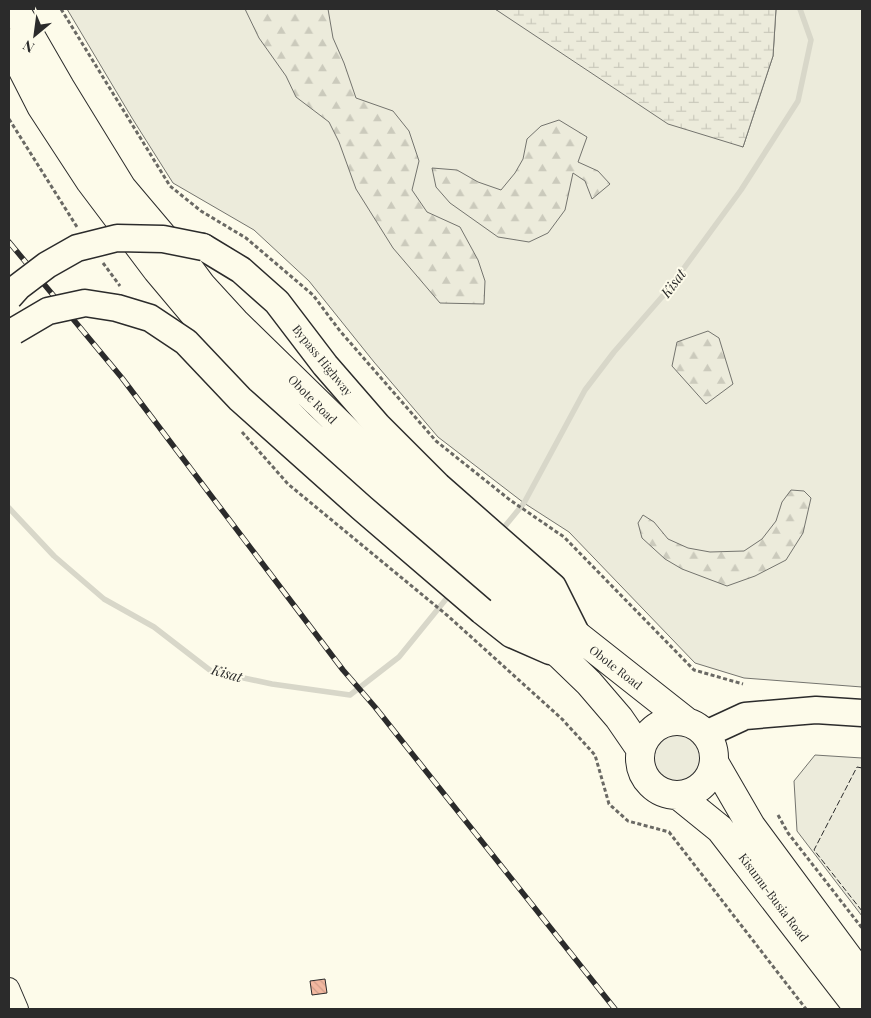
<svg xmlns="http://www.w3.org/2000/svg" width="871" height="1018" font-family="'Playfair Display',serif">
  <defs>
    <pattern id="forest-firs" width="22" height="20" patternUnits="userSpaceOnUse" patternTransform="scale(1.25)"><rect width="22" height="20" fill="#ecebdb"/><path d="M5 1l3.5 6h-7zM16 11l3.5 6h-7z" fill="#cbcabc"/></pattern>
    <pattern id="wetland-marsh" width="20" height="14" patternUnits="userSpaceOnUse" patternTransform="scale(1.25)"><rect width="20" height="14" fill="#ecebdb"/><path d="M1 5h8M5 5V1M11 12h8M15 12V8" fill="none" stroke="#cbcabc"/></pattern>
    <pattern id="building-back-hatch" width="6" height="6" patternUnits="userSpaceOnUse" patternTransform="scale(1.25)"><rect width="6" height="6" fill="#f2b8a0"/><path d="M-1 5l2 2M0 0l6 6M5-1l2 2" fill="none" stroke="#d09e8a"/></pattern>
  </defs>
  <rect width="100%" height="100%" fill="#fdfbea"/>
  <!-- green -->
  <path fill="#ecebdb" stroke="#74746e" d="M67,9H495L743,147L773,56L776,9H862V687L744,678L695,663L569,532L524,503L438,437L374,362L309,281L254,230L173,183L132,118Z
    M645 758a33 33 0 1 1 66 0a33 33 0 1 1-66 0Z
    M815,755L862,758V916L797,831L794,781Z"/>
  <!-- forest -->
  <path fill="url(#forest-firs)" stroke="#74746e" d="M245,9H328L333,38L344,63L356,98L393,111L409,131L419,161L412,190L427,212L460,227L478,260L485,281L484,304L440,303L393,248L356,189L339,142L329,122L296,97L286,76L259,38Z
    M559,120L587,137L578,162L598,171L610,184L592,199L585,181L573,173L565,210L548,233L529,242L498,237L450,203L436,187L432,168L457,170L478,182L501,190L515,173L523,159L527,139L541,126Z
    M708,331L719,338L733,384L706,404L672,366L677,342Z
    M791,490L804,491L811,498L803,533L786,560L755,576L727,586L682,569L665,559L642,538L638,523L643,515L654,522L668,539L688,548L710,552L744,551L762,539L776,521L782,502Z"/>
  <!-- wetland -->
  <path fill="url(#wetland-marsh)" stroke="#74746e" d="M495,9H776L773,56L743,147L668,124Z"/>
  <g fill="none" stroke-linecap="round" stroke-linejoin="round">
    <!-- stream -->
    <path stroke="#d8d7c9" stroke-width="5.5" d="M9,508L54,556L104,599L154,627L211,671L272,684L350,695L399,657L451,593
      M501,531L524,503L585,390L614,352L668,290L741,190L798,101L811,40L800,9"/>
  </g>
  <!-- building -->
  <path fill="url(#building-back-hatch)" stroke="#2b2b2b" d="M325,979L327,993L312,995L310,981Z"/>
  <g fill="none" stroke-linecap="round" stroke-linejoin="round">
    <defs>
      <path id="minor" d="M9,988L18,1009"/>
      <path id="major" d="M203,247L241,270L277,302L325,365L378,426L438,486L553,587L577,635
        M482,611L511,634L550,651
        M706,734L745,716L816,710L862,713"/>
      <path id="highway" d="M15,9L60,87L122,188L182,259L202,286L235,322L400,483L578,636L687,722
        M9,43L41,106L90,181L157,270L210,333L301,426L370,491L473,582L560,655L589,683L619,718L641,750
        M640 758a37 37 0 1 1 74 0a37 37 0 1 1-74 0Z
        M714,762L751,826L862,976
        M678,795L720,829L859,1009"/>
    </defs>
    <!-- minor casing -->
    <use href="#minor" stroke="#2b2b2b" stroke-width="22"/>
    <!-- major casing -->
    <use href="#major" stroke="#2b2b2b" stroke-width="29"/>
    <!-- highway casing -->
    <use href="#highway" stroke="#2b2b2b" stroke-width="30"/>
    <!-- path -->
    <path stroke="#6a6964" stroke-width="3" stroke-dasharray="4 2.5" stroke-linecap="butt" d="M61,9L170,186L201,211L246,238L313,295L340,331L436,441L510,500L564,537L694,670L743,684
      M9,119L77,227
      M103,263L120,286
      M242,432L288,484L448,616L562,719L595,755L609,804L628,821L669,832L806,1009
      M778,815L788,833L862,928"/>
    <!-- minor -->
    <use href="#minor" stroke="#fdfbea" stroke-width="20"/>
    <!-- major -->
    <use href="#major" stroke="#fdfbea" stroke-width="26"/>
    <!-- highway -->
    <use href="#highway" stroke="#fdfbea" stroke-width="28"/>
    <defs>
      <path id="rail" d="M9,242L122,378L343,670L375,707L615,1009"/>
    </defs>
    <!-- rail casing -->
    <use href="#rail" stroke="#2b2b2b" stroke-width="5.5"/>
    <!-- rail -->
    <use href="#rail" stroke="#fdfbea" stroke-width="4" stroke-dasharray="11" stroke-linecap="butt"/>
    <defs>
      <path id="major-bridge" d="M9,297L18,287L47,265L77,248L117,238L163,239L203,247
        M14,331L48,311L85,303L117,308L150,318L186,342L240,399L362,508L482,611"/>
    </defs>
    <!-- major-bridge casing -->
    <use href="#major-bridge" stroke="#2b2b2b" stroke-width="29" stroke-linecap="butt"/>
    <!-- major-bridge -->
    <use href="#major-bridge" stroke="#fdfbea" stroke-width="26"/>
    <!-- fence -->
    <path stroke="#2b2b2b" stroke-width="1" stroke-dasharray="6 2.5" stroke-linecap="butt" d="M862,768L857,767L814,850L862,911"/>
  </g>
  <g text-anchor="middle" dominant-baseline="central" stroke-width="4" stroke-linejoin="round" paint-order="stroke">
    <!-- street labels -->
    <g font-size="12" fill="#2b2b2b" stroke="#fdfbea">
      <text transform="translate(323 360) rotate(51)">Bypass Highway</text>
      <text transform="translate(313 399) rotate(45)">Obote Road</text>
      <text transform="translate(616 667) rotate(38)">Obote Road</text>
      <text transform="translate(774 897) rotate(53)">Kisumu-Busia Road</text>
    </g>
    <!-- water labels -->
    <g font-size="14" font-style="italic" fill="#2b2b2b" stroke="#fdfbea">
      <text transform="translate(673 283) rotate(-53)">Kisat</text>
      <text transform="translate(227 673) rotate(16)">Kisat</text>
    </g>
  </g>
  <!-- border -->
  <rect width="871" height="1018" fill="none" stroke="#2b2b2b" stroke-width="20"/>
  <!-- north arrow -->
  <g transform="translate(35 35) rotate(209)" stroke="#fdfbea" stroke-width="4" paint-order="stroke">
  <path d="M0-4L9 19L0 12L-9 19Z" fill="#2b2b2b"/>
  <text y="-8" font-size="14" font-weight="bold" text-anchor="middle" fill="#2b2b2b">N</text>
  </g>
</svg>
